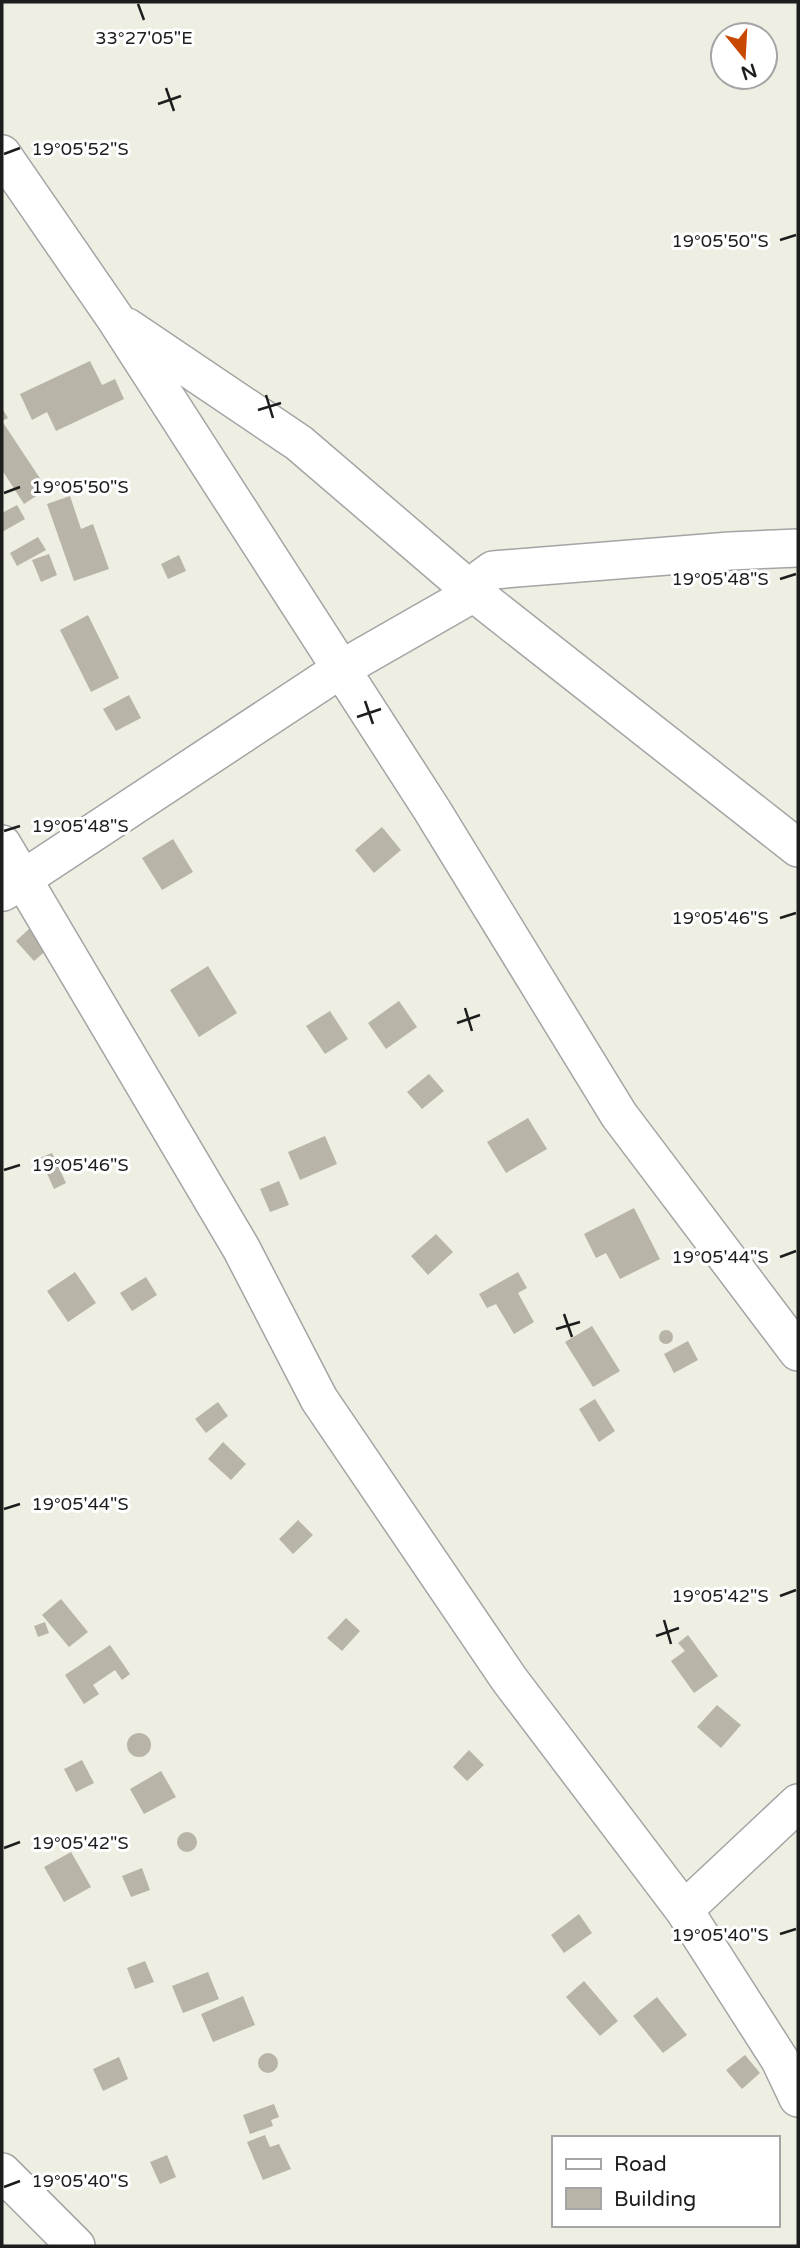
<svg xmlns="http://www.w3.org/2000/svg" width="800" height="2248" font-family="'Varela Round',sans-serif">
  <rect width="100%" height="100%" fill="#eeeee3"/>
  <!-- building -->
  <path fill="#b8b4a8" d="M90,361L102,385L115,379L124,399L56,431L47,412L32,420L20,394Z
    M2,408L8,418L2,421L47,489L24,504L2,470Z
    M70,496L81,529L93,524L109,569L74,581L47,504Z
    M17,505L25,519L2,532V513Z
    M38,537L46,550L17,566L10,553Z
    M49,554L57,575L41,582L32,560Z
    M179,555L186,571L168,579L161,564Z
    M88,615L119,678L91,692L60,630Z
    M129,695L141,718L116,731L103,709Z
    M382,827L401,850L374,873L355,850Z
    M173,839L193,872L162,890L142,858Z
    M30,928L49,948L34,961L16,941Z
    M208,966L237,1013L199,1037L170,990Z
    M399,1001L417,1027L386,1049L368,1023Z
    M330,1011L348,1039L325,1054L306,1026Z
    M429,1074L444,1091L422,1109L407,1092Z
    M528,1118L547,1149L506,1173L487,1142Z
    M325,1136L337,1164L300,1180L288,1152Z
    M52,1153L66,1183L54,1189L40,1158Z
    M279,1181L289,1205L270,1212L260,1189Z
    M634,1208L660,1259L620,1279L606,1253L596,1258L584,1234Z
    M436,1234L453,1252L428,1275L411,1256Z
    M75,1272L96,1303L68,1322L47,1291Z
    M518,1272L527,1288L518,1293L534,1322L514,1334L496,1304L487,1308L479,1294Z
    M146,1277L157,1295L132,1311L120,1293Z
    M592,1326L620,1371L593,1387L565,1342Z
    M659 1337a7 7 0 1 1 14 0a7 7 0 1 1-14 0Z
    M688,1341L698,1360L674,1373L664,1354Z
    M595,1399L615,1431L599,1442L579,1409Z
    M218,1402L228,1416L206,1433L195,1419Z
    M223,1442L246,1464L231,1480L208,1459Z
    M298,1520L313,1535L293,1554L279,1539Z
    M61,1599L88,1632L69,1647L42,1615Z
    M346,1618L360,1631L342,1651L327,1638Z
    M45,1622L49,1633L38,1637L34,1626Z
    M688,1635L718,1676L694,1693L671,1661L685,1651L678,1643Z
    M110,1645L130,1674L122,1680L115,1670L93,1685L99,1694L84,1704L65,1675Z
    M717,1705L741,1725L721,1748L697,1727Z
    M127 1745a12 12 0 1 1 24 0a12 12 0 1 1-24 0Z
    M469,1750L484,1765L467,1781L453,1767Z
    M82,1760L94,1783L76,1792L64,1769Z
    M161,1771L176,1797L144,1814L130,1789Z
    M177 1842a10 10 0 1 1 20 0a10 10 0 1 1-20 0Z
    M71,1852L91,1887L64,1902L44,1867Z
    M142,1868L150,1890L131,1897L122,1876Z
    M579,1914L592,1933L564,1953L551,1935Z
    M145,1961L154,1982L135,1989L127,1968Z
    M208,1972L219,1999L183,2013L172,1986Z
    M584,1981L618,2021L600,2036L566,1997Z
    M243,1996L255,2025L213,2042L201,2014Z
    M657,1997L687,2035L663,2053L633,2016Z
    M258 2063a10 10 0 1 1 20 0a10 10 0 1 1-20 0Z
    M745,2055L760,2073L742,2089L726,2070Z
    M119,2057L128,2079L103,2091L93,2069Z
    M274,2104L279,2117L271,2120L273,2126L250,2134L243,2115Z
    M265,2135L270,2147L279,2144L291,2169L263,2180L247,2142Z
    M167,2155L176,2177L160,2184L150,2162Z"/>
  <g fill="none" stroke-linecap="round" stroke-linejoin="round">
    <defs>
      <path id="minor" d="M2,154L115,318L432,810L619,1115L798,1352
        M127,327L299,443L474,593L798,848
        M2,844L241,1248L319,1399L509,1679L684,1910L780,2060L798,2098
        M3,892L341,669L474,593L482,578L493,570L730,551L798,548
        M684,1910L798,1803
        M2,2172L76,2246"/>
    </defs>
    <!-- minor casing -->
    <use href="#minor" stroke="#a4a4a4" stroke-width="40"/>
    <!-- minor -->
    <use href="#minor" stroke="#fff" stroke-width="37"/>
  </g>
  <!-- ticks -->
  <path fill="none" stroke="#1d1d1d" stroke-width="2.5" d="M138,4L144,20M166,88L174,111M158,104L181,96M4,154L20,148M780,240L796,235M266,395L273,418M258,410L281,403M4,493L20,487M780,579L796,574M365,701L373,724M357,717L381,709M4,831L20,826M780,918L796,913M465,1008L472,1031M457,1023L480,1015M4,1170L20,1165M780,1257L796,1251M564,1314L572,1337M556,1329L580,1322M4,1509L20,1504M780,1596L796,1590M664,1620L671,1644M656,1636L679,1628M4,1848L20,1842M780,1934L796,1929M4,2187L20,2181"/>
  <g font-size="18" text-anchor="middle" fill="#1d1d1d" stroke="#fff" stroke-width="6" stroke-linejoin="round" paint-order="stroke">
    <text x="144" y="44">33°27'05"E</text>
    <text x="80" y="155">19°05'52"S</text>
    <text x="720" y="247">19°05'50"S</text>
    <text x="80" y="493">19°05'50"S</text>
    <text x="720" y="585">19°05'48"S</text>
    <text x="80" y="832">19°05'48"S</text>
    <text x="720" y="924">19°05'46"S</text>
    <text x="80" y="1171">19°05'46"S</text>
    <text x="720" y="1263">19°05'44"S</text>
    <text x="80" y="1510">19°05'44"S</text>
    <text x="720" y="1602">19°05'42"S</text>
    <text x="80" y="1849">19°05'42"S</text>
    <text x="720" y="1941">19°05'40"S</text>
    <text x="80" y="2187">19°05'40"S</text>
  </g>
  <!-- border -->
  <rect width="800" height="2248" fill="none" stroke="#1d1d1d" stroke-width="7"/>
  <!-- legend -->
  <rect x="552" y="2136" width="228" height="91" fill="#ffffff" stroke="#a5a5a5" stroke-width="2"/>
  <rect x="566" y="2159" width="35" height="10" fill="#ffffff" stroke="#a5a5a5" stroke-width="2"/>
  <text x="614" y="2171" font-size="21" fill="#1d1d1d">Road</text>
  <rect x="566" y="2188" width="35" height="21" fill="#b8b4a8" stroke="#a5a5a5" stroke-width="2"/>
  <text x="614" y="2206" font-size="21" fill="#1d1d1d">Building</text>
  <!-- north arrow -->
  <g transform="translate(744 56) rotate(162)"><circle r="33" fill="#ffffff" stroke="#a5a5a5" stroke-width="2"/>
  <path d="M0-5L12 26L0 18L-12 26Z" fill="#c84802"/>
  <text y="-10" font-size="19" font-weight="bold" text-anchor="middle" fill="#1d1d1d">N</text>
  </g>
</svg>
